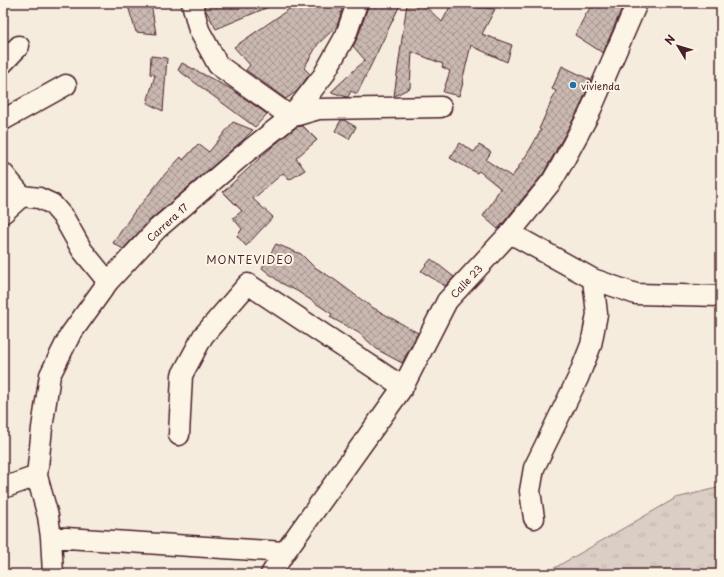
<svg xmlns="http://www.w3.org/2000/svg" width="724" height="577" font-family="'Playpen Sans',sans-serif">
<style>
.grass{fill:url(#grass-tufts);stroke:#927678}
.building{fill:url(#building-cross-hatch);stroke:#4a1f2b}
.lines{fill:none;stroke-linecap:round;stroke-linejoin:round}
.street-casing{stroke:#4a1f2b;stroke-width:23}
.street{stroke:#fcf5e5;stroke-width:20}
.poi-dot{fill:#1f6fb2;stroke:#fcf5e5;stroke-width:1.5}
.labels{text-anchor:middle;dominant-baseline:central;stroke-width:4;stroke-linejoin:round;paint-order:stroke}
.poi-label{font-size:10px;fill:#4a1f2b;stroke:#fcf5e5;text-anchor:start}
.street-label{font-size:10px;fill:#4a1f2b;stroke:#fcf5e5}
.neighbourhood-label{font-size:11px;letter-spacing:1px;fill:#4a1f2b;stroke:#fcf5e5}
</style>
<defs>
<pattern id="grass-tufts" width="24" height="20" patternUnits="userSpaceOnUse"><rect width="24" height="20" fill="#dbcec4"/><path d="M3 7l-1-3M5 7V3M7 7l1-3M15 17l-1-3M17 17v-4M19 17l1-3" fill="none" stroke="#bdb0a9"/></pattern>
<pattern id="building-cross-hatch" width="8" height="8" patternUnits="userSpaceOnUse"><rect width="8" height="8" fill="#cab9b1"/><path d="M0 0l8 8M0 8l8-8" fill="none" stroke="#a69690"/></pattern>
</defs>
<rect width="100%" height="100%" fill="#f5ecde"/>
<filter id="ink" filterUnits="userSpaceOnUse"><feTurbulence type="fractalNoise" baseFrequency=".025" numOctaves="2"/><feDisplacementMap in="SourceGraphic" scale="8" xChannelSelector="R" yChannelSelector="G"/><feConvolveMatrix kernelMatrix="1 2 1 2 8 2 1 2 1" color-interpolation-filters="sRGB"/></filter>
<g filter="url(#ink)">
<path class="grass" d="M721 487V574H544L676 498Z"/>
<path class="building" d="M127 3H151L156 34 136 32Z
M204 3H278L216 29 205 9Z
M298 3H341L342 11 337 26 318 44 304 68 310 74 297 91 286 99 246 70 250 65 234 47Z
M368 3H401L357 94 351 91 348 97H347L331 92 365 60 353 46 357 39 368 7Z
M407 3H422L442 22 452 3H474L475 7 495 9 482 34 512 45 507 62 476 48 471 45 462 82 463 83 459 96 443 92 450 71 442 67 443 64 412 52 410 88 394 96Z
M594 3H624L603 53 575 35 586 14Z
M151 56 167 58 163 111 147 103 155 75 150 74Z
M182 63 231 89 267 114 255 127 178 70Z
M562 66 591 80 579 109 543 174 498 229 483 216 493 201 500 188 479 171 477 173 450 158 460 143 474 152 479 145 491 152 486 160 512 177 529 151 541 130 539 129 556 91 552 89Z
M341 120H344L356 127 349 139 335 131Z
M233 122 253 130 242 141 150 220 123 249 113 243 134 212 143 202 165 174 181 157 183 160 198 144 209 152Z
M303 126 317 140 296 158 305 170 289 180 283 173 253 199 273 217 246 246 237 236 242 229 233 218 242 211 223 192 273 146 296 127Z
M276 244 301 254 313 266 335 280 370 306 418 333 402 363 378 350 359 333 330 317 332 314 297 291 281 283 262 268Z
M431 259 454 277 445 286 421 271Z"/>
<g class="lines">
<g class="street-casing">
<path id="street" d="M192 3 199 30 218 65 291 117 319 109 441 107
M3 63 19 46
M3 120 66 85
M3 173 22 196 39 198 52 204 64 218 82 250 108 282
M3 213 22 196
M510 233 593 279 636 294 721 296
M179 435 182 375 203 336 248 284 403 387
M3 488 37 476
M534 518 530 491 534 468 578 378 591 345 597 314 593 279
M51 537 285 552
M53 574 51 537 48 516 37 476 42 428 50 375 70 335 108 282 157 229 243 155 291 117 323 76 346 35 357 3
M271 574 285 552 403 387 447 301 510 233 552 181 562 164 589 114 637 3"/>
</g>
<use href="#street" class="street"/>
</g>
</g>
<circle class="poi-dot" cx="573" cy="85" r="4"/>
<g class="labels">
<g class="poi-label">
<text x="581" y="85">vivienda</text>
</g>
<g class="street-label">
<text transform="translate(167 222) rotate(-42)">Carrera 17</text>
<text transform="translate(466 281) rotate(-47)">Calle 23</text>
</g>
<g class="neighbourhood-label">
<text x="250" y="259">MONTEVIDEO</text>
</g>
</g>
<rect width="724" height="577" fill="none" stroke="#fcf5e5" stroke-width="16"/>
<rect x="8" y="8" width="708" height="561" fill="none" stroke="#4a1f2b" stroke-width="1.5" filter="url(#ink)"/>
<g transform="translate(678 46) rotate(308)" stroke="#fcf5e5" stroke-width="3" paint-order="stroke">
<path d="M0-3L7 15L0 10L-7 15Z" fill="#4a1f2b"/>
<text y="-6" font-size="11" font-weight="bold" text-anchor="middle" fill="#4a1f2b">N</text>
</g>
</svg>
